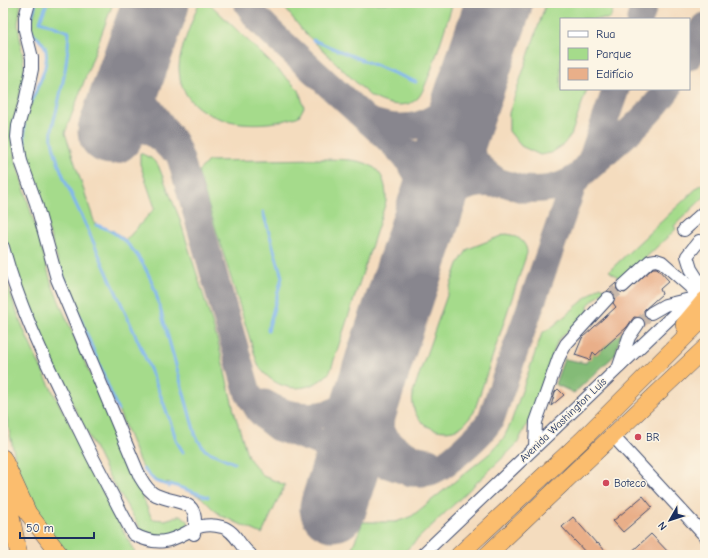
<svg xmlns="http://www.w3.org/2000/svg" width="708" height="558" font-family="'Comic Neue',sans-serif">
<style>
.green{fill:#a5db8b;stroke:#608574}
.forest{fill:#84bb77;stroke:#50756a}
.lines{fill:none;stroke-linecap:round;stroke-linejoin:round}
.stream{stroke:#81b6ef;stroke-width:3}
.taxiway{stroke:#88868e;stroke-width:27}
.runway{stroke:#88868e;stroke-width:67}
.building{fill:#e9af89}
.minor-tunnel{stroke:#c9b9ab;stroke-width:12;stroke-dasharray:12 6;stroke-linecap:butt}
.minor-casing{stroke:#3c496c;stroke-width:14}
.highway-casing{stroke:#3c496c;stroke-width:18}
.minor{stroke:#fff;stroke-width:12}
.highway{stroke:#fbbd6e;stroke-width:17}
.poi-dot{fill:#d1495b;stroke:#fcf5e5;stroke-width:1.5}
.labels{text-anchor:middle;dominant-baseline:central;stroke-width:3;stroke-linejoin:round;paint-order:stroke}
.street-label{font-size:11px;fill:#1b2f5e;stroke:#fcf5e5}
.poi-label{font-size:11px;fill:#1b2f5e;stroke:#fcf5e5;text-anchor:start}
</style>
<rect width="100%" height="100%" fill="#fcf5e5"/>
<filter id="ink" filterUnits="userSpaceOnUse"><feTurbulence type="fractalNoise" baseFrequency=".025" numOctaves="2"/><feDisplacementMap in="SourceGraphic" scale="8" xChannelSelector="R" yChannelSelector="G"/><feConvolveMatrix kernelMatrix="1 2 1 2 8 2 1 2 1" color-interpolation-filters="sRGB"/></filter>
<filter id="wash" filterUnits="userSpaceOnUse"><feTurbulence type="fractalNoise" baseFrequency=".012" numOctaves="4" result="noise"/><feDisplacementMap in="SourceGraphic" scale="16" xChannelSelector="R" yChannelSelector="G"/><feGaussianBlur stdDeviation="0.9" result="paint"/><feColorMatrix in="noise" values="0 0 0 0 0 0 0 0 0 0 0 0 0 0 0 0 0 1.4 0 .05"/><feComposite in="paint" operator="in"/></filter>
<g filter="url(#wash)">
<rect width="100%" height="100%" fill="#f4dcbe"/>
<path class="green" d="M3 3H21L18 24 25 72 14 119 12 136 16 160 52 285 152 519 165 520 181 515 189 522 184 532 175 540 145 536 107 473 42 342 12 263 3 230Z
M37 3H113L65 133 95 224 112 230 126 240 155 208 140 164V153L151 158 158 165 179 217 218 342 234 411 248 457 263 476 285 485 262 534 222 516 213 509 201 497 167 482 166 484C153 480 147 475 140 463L61 271 29 168C26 153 23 137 25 122 29 100 53 70 45 47 43 39 34 36 31 28Z
M199 3H209L299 90 304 107 299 116C258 132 179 126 179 67 179 51 193 19 199 3Z
M281 3H453C447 20 428 88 418 98 405 111 382 103 369 95L303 31Z
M546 3H615L610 19H561V89H587L571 135 562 146 551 153 540 155 521 146 509 131V113Z
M321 159C354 160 388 156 386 202L330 372C308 396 275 392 258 365L198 172 208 161Z
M705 183V196L674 226 676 229 622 280 609 271 698 187Z
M506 234C517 235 527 242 527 253L474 412C470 417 467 422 462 426 444 438 415 427 413 404 412 400 413 396 413 392L458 264 468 249Z
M3 267C19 333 54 393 85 453L86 469 95 477 136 555H69L56 543 34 511 22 485 17 467 3 402Z
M600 286 606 289 588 305V313L558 340 529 420 517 444 401 555H349L363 522H396L412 516 490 453 503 439 510 425 542 333 552 327Z"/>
<path class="forest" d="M622 331 615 355 574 393 555 384 564 359 586 363 593 352 596 355Z"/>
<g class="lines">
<path class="stream" d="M47 3 40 21 69 32C68 57 64 80 58 104 56 116 50 127 52 140 58 171 75 201 88 230 119 301 154 369 177 442L183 452
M30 22 36 3
M313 40 416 82
M31 102C37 87 51 64 45 47 42 40 34 36 31 30
M24 125 25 149
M263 212 282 277 268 330
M96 225C126 233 145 262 155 290L196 437 205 450 234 463
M60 269 118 410
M143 469 155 481 167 485
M169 487 170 484 208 497"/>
<path class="taxiway" d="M247 3 257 18 274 35 367 120
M640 19 645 3
M139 54 137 77 142 98 174 142 181 160 248 393 259 411 269 421 278 428 411 473C417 473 423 474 430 472 446 467 482 434 491 419L570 194 573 185 591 160 616 89
M689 57 705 26
M466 103C463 137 464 159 496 180
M115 118C135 125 154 130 169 147
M400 150 522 189C536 190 551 190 564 184 580 178 593 164 605 153 628 133 651 113 668 89
M425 223C443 199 463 180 494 184
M420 238C435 177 408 157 367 120 414 138 438 120 471 88
M371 386C372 396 372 407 375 417 381 441 404 459 429 461
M265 403C293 421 334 421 359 395 367 386 372 374 378 363"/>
<path class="runway" d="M111 131 156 3
M333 508 378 363 499 3"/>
</g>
<g id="blocks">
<path class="building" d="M653 268H657L669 281 660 289 662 294 644 310V316L650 320 645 325 642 318 634 317 627 327 596 355 593 352 590 360 575 355 582 338 616 307 613 303 615 295 613 292 607 291 616 283 617 291 625 293Z
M558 389 564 395 551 406 555 392Z
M643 496 652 507 623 532 613 521Z
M573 517 597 544 598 543 609 555H588L562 527Z
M651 534 671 555H628Z"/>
</g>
</g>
<g filter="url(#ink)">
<use href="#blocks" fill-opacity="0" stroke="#3c496c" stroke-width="1"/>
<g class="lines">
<path class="minor-tunnel" d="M608 298 623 286
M638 324 651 313"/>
<g class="minor-casing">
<path id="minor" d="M29 3 25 17V30L32 58V69L25 102 18 126 17 137 21 161 36 203 57 279 140 477C144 484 149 492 156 495 182 506 200 497 194 534
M684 230 705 211
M699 241 687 256 691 269 703 288
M3 247C17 300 40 350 64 399 86 445 109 490 133 534 178 558 186 516 222 527 235 530 240 547 250 554
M623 286 650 261 656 260 662 262 697 293
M651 313 665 305 690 299
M619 366 629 337 638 324
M613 436 705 536
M535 446 536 422 559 357 566 344 608 298
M422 555 705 285"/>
</g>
<g class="highway-casing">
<path id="highway" d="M684 325 705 300
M3 458 28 513 60 555
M3 478 19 555
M459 555 582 440 705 317
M487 555 705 348"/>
</g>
<use href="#minor" class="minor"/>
<use href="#highway" class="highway"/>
</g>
</g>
<g class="poi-dot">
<circle cx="638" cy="437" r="4"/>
<circle cx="606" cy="483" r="4"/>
</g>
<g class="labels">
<g class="street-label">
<text transform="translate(563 420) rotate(-44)">Avenida Washington Luís</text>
</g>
<g class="poi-label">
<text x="646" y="437">BR</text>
<text x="614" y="483">Boteco</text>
</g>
</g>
<rect width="708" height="558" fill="none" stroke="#fcf5e5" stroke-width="16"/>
<rect x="560" y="18" width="130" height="72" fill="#fcf5e5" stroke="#a2a6af"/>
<rect x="568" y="31" width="20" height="6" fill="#ffffff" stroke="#a2a6af"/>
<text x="596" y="38" font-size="12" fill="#1b2f5e">Rua</text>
<rect x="568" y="48" width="20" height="12" fill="#a5db8b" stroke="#a2a6af"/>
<text x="596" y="58" font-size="12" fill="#1b2f5e">Parque</text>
<rect x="568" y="68" width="20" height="12" fill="#e9af89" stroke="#a2a6af"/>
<text x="596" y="78" font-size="12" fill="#1b2f5e">Edifício</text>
<g transform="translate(670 520) rotate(231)" stroke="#fcf5e5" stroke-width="3" paint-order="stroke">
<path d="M0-3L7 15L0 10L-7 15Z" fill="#1b2f5e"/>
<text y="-6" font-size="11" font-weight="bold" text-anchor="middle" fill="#1b2f5e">N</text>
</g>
<path d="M20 532v6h74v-6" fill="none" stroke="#1b2f5e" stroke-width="2"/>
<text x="26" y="532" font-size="12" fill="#1b2f5e" stroke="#fcf5e5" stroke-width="3" paint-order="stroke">50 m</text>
</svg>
